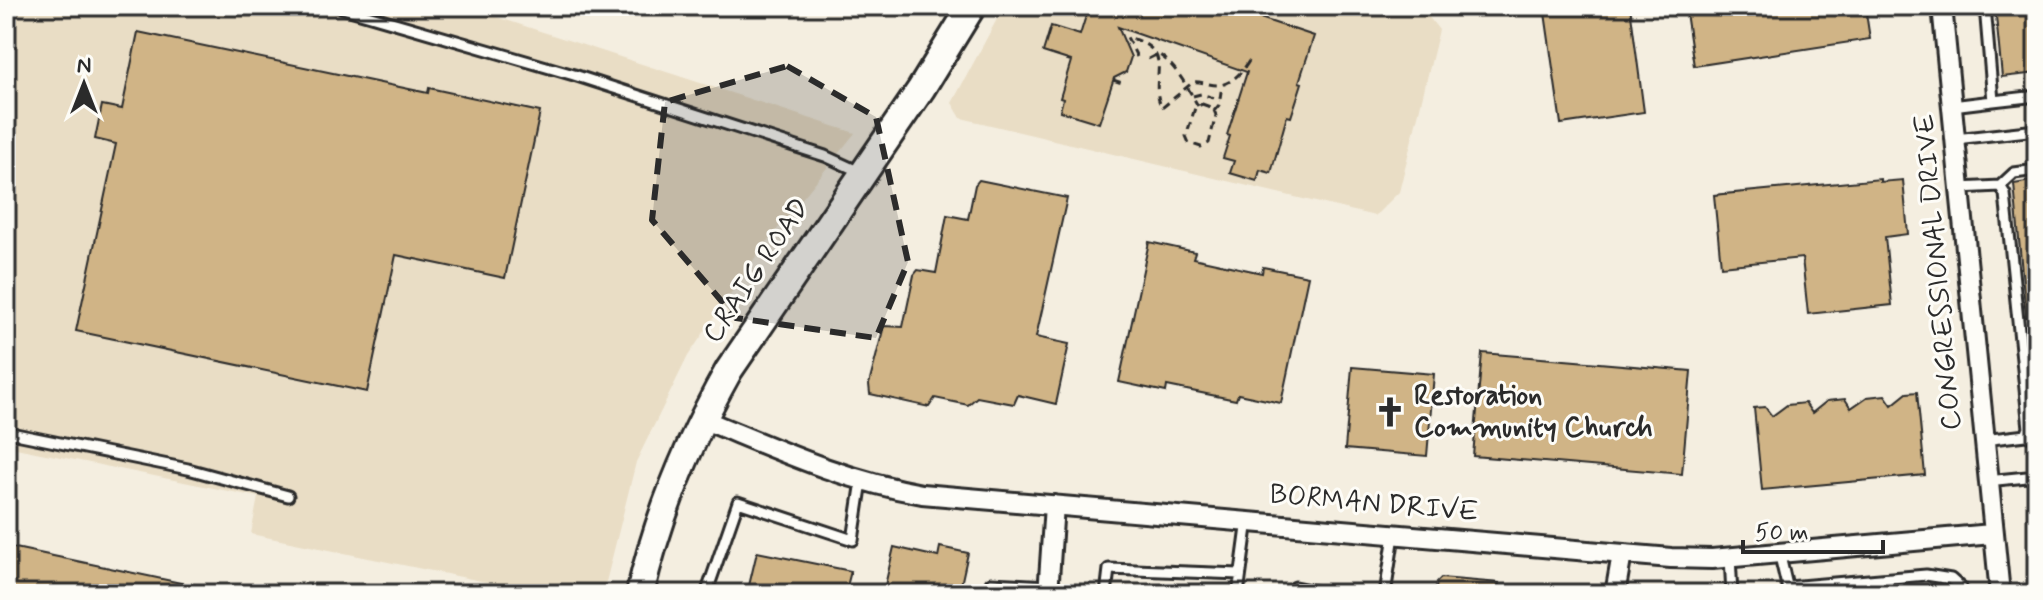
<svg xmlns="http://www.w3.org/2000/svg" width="2043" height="600" font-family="Mynerve,sans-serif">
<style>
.built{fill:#e9ddc5}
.building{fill:#d0b486;stroke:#2b2b2b;stroke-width:2}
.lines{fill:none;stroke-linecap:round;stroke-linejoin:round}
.service-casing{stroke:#2b2b2b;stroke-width:15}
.minor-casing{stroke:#2b2b2b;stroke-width:24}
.secondary-casing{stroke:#2b2b2b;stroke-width:32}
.path{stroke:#2b2b2b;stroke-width:3;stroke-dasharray:8 6;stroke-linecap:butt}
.service{stroke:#fdfcf7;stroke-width:9}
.minor{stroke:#fdfcf7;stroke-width:18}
.secondary{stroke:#fdfcf7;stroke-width:26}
.marked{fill:#2b2b2b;fill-opacity:0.2;stroke:#2b2b2b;stroke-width:6;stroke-dasharray:16 10;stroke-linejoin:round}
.labels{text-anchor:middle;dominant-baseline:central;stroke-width:6;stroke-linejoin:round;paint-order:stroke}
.street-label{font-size:28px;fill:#2b2b2b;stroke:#fdfcf7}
.poi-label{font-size:28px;font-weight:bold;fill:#2b2b2b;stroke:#fdfcf7;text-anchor:start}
</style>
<rect width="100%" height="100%" fill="#f4eee0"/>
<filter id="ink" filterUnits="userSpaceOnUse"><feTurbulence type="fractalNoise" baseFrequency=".0125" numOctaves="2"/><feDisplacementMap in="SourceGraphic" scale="16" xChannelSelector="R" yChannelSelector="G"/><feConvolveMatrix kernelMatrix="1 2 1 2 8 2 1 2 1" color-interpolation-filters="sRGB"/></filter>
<g filter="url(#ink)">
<path class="built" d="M6 6H463L855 133 759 252 688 356 636 462 603 594H545L251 534 258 497 6 446Z
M1004 6H1420L1439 30 1399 192 1375 216 961 118 952 103Z"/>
<path class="building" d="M1089 6H1224L1314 36 1299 82 1302 83 1291 117 1287 116 1271 173 1260 170 1257 181 1230 173 1234 161 1223 158 1230 136 1227 135 1247 72 1118 27 1131 57 1126 72 1114 78 1099 123 1060 111 1063 99 1060 98 1071 61 1043 52 1051 26 1080 35Z
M1544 6H1630L1644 112 1561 124Z
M1685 6H1865L1870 39 1694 66Z
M1995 6H2037V73L2002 77Z
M138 32 428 93 429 88 540 112 505 278 396 255 367 392 76 331 116 144 95 139 102 105 122 109Z
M1880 179V182L1903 180 1908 234 1885 237 1892 305 1808 314 1802 258 1721 266 1714 195Z
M979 180 1067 198 1036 337 1069 344 1056 404 1018 395 1014 404 977 397 968 405 935 398 929 407 870 394 869 384 884 326 903 327 914 275 918 270 936 273 947 215 968 219 975 185Z
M2037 180V317H2026L2014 184Z
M1149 242 1195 252 1193 258 1262 273 1263 267 1308 276 1281 403 1238 394 1236 400 1167 386 1166 392 1119 382Z
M1482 353 1691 371 1682 474 1473 456Z
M1352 367 1434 374 1427 456 1345 449Z
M1917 392 1925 475 1762 490 1754 408 1765 407 1772 416 1787 405 1805 403 1812 413 1827 401 1845 399 1851 408 1867 397 1885 395 1892 405 1907 393Z
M6 546 200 587 199 594H6Z
M894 547 938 557 940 547 968 553 959 594H883Z
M757 552 851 571 845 594H747Z
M1441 578 1499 583 1498 594H1435L1437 582Z"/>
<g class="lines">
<g class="service-casing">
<path id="service" d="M336 6 574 75 825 156 860 172
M1993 101 2037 96
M1952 106 1993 101 1985 6
M1955 139 2037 130
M2000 186 2005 194 2029 428 2026 435
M2000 186 2014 173 2037 170
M1960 188 2000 186
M6 432 188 469 288 496
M1983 440 2026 435 2037 440
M1987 481 2027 477 2037 482
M1779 552 1789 594
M1730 557 1732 594
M1788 587 1926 575 1951 579 1961 588 1962 594
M706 594 738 502 853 540 862 481
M990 594 991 583 1049 586
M1106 594 1109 569 1240 574
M1238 594 1248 520
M1294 594 1295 587 1330 594
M1385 594 1394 535"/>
</g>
<g class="minor-casing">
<path id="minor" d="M1942 6 2000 594
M702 419C776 449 842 480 922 494L1671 558 1712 559 1992 534
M1048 594 1054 505
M1615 594 1622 554"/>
</g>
<g class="secondary-casing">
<path id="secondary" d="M640 594C658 515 689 441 729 370L921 89 972 6"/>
</g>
<path class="path" d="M1137 57 1127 37C1180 52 1146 77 1162 108L1193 82C1203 81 1211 86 1220 85 1232 84 1245 69 1250 59
M1148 59 1158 54C1175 64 1188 88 1198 106
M1113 80 1122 83
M1193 96 1201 94 1220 100
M1202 104 1213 108 1216 115 1209 143 1201 147 1189 143 1186 136 1195 108Z
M1214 111 1219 105 1222 85"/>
<use href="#service" class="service"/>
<use href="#minor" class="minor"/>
<use href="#secondary" class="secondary"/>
</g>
</g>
<path class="marked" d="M787 66 876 117 908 262 876 338 736 318 652 220 665 102Z"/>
<defs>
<g id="church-bare" transform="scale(2.4)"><path d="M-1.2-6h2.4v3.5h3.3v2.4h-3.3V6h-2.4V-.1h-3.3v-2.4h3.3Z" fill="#2b2b2b" stroke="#fdfcf7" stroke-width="2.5" paint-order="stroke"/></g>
</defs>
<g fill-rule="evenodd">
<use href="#church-bare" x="1390" y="412"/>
</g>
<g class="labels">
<g class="street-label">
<text transform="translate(757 271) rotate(-56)">CRAIG ROAD</text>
<text transform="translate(1939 272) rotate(-95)">CONGRESSIONAL DRIVE</text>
<text transform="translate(1374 504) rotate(5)">BORMAN DRIVE</text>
</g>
<g class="poi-label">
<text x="1414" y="396">Restoration<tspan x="1414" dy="32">Community Church</tspan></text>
</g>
</g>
<rect width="2043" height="600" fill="none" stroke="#fdfcf7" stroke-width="32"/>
<rect x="16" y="16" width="2011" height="568" fill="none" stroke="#2b2b2b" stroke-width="3" filter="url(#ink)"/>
<g transform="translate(84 84)" stroke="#fdfcf7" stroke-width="6" paint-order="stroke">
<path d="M0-6L14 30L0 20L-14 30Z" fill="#2b2b2b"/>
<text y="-12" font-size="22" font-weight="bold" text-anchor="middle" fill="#2b2b2b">N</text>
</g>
<path d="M1743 540v12h140v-12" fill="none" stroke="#2b2b2b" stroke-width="4"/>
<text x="1755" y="540" font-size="24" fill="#2b2b2b" stroke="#fdfcf7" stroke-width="6" paint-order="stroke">50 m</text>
</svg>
